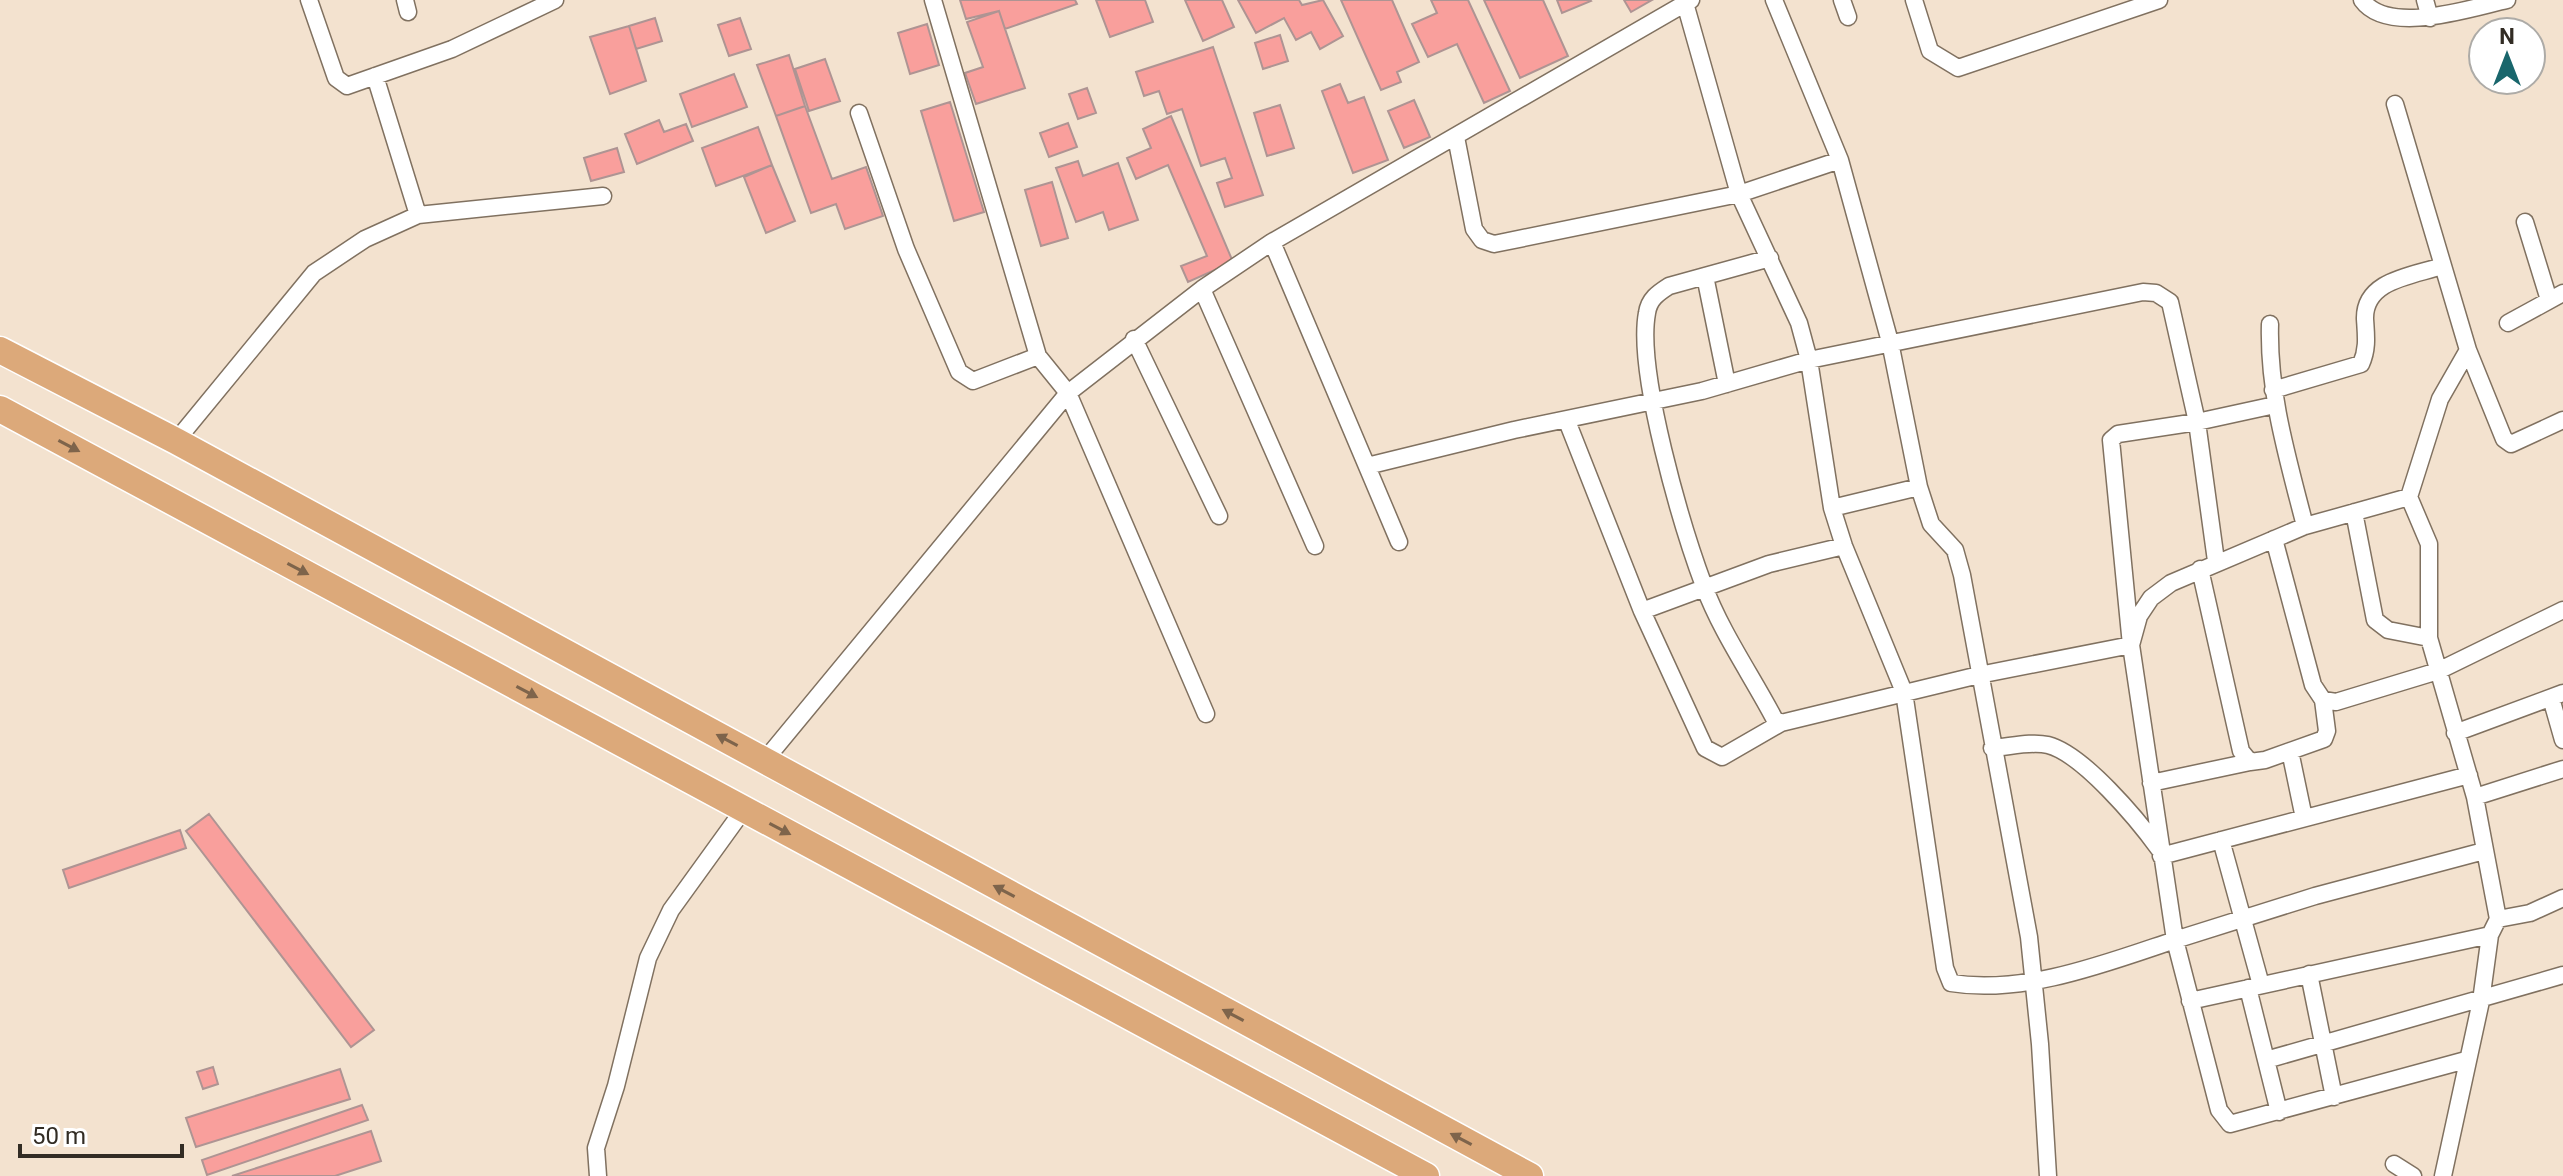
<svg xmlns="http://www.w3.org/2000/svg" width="2563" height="1176" font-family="Roboto,sans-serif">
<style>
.building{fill:#f99f9c;stroke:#ae9493;stroke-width:2}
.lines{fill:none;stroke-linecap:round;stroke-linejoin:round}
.street-casing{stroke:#807160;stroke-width:19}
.primary-casing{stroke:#fff;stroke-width:29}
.street{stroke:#fff;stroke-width:16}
.primary{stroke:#dca97a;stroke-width:26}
.oneway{fill:#7e644b}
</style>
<rect width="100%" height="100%" fill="#f3e2cf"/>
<path class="building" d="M960 0H1075L1077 4 1005 29 999 11 966 19Z
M1096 0H1145L1153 22 1110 37Z
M1185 0H1222L1234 27 1203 41Z
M1238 0H1299L1302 5 1323 0 1343 36 1320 49 1311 32 1296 40 1284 18 1256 33Z
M1341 0H1392L1419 62 1397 72 1401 82 1381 90Z
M1431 0H1468L1510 91 1484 103 1457 44 1428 57 1412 24 1437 13Z
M1484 0H1543L1568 56 1520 78Z
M1557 0H1590L1591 1 1562 13Z
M1624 0H1652L1631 12Z
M999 11 1025 88 976 104 965 73 983 67 967 22Z
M655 18 662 41 636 49 629 26Z
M740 18 751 49 729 56 718 25Z
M927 24 939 65 910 74 898 33Z
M629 26 646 81 610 94 590 37Z
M1280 35 1288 61 1263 69 1255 43Z
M1213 47 1263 195 1225 207 1217 183 1232 178 1225 158 1201 166 1182 109 1167 114 1159 91 1144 96 1136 72Z
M789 55 805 106 776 116 757 65Z
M825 59 840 101 809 111 795 69Z
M734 74 747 107 692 127 680 94Z
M1340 84 1348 103 1364 97 1388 160 1353 173 1322 91Z
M1087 88 1096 113 1078 119 1069 94Z
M1414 100 1430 137 1404 148 1388 111Z
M950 102 984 212 954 221 921 111Z
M1280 105 1294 148 1267 156 1254 113Z
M805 106 832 179 866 167 883 216 845 229 836 204 811 213 776 116Z
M1171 116 1233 262 1188 282 1181 266 1207 256 1168 165 1136 179 1127 158 1151 148 1143 129Z
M659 120 664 132 686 124 693 141 637 164 625 134Z
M1068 123 1077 147 1049 157 1040 133Z
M758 127 772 165 716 186 702 148Z
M617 148 624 172 591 181 584 158Z
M1078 161 1083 176 1118 163 1138 220 1109 230 1103 212 1076 222 1056 168Z
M772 165 795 221 766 233 744 177Z
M1052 182 1068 238 1041 246 1025 190Z
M209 814 374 1030 351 1047 186 831Z
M180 830 186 848 69 888 63 870Z
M213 1067 218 1084 203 1089 197 1072Z
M340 1069 350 1099 196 1147 186 1118Z
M362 1105 368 1120 207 1175 202 1160Z
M371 1131 381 1161 335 1176H232Z"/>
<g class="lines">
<g class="street-casing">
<path id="street" d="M309 0 336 78 347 86 452 49 555 0
M405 0 408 12
M933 0 1038 356 1068 393 1206 714
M1774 0 1840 160 1890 342 1919 487 1931 524 1955 550 1962 575 2029 937 2040 1044 2048 1176
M1842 0 1848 17
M1914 0 1930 51 1958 68 2159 0
M2362 0C2388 36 2471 8 2507 0
M2425 0 2430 18
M1685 3 1739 194 1799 323 1809 360 1832 508 1844 546 1904 692 1945 968 1951 983C2024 995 2106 963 2175 940L2131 645 2111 440 2118 434 2197 422 2275 405
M375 76 418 215
M2395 104 2468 350 2504 439 2511 444 2563 420
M859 113 906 249 959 372 973 381 1038 356
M1456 137 1474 229 1482 240 1494 244 1739 194 1840 160
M2525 222 2549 300
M1272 242 1399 542
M1770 258 1669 286C1658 293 1649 299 1647 313 1636 372 1682 527 1704 586 1721 632 1752 676 1775 720L1781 723 1979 675 2131 645 2139 616 2151 598 2171 583 2305 526 2409 497
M1705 276 1727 384
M1202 289 1315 546
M2508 323 2563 293
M2270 324C2268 394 2288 459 2305 526
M1134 339 1219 516
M2273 390 2361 364C2368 349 2366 335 2365 319 2364 280 2412 276 2442 266
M1567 421 1642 611 1705 748 1722 757 1781 723
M176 441 314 273 365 239 418 215 603 196
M1367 466 1514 430 1702 391 1809 360 2143 292 2156 293 2170 302 2197 422 2216 561
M1832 508 1919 487
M2354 512 2375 620 2388 630 2429 638
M2274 539 2313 685 2323 700 2336 702 2438 671 2563 610
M2200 569 2241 751 2250 762 2265 760 2324 739 2327 731 2323 700
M1642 611 1769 564 1844 546
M2551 698 2563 740
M2455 733 2563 693
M1992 748C2009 747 2031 741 2048 745 2083 754 2138 820 2159 849
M2290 751 2304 818
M765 760 1068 393 1202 289 1272 242 1691 0
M2151 783 2250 762
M2475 797 2563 769
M2221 840 2261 985
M2161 856 2469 775
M2498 919 2530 913 2563 898
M2309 974 2334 1097
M2248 988 2279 1112
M2190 1001 2490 935
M2266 1060 2563 975
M2466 1060 2230 1124 2219 1110 2175 940 2315 896 2484 851
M2394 1164 2413 1176
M598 1176 596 1148 616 1086 648 958 671 910 744 809
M2443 1176 2481 1001 2490 935 2498 919 2475 797 2429 638V544L2409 497 2440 399 2468 350"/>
</g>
<g class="primary-casing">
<path id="primary" d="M0 350 176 441 1530 1176
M0 409 1426 1176"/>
</g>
<use href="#street" class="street"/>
<use href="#primary" class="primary"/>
</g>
<defs><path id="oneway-solid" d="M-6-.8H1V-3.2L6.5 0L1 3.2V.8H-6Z" transform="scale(2)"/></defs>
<g class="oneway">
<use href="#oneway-solid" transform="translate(69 446) rotate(28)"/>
<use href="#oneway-solid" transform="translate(298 569) rotate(28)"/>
<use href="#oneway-solid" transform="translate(527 692) rotate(28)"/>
<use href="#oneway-solid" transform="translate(727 740) rotate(-152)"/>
<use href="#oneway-solid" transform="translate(780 829) rotate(28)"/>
<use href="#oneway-solid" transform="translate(1004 891) rotate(-152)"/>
<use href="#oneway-solid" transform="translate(1233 1015) rotate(-152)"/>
<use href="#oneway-solid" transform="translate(1461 1139) rotate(-152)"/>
</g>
<g transform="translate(2507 56)"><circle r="38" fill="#ffffff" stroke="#adaba7" stroke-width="2"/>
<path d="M0-6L14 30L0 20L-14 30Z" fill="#19666c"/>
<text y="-12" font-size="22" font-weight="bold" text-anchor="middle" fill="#322c24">N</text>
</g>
<path d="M20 1144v12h162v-12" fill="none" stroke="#322c24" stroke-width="4"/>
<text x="32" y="1144" font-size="24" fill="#322c24" stroke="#ffffff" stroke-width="6" paint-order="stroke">50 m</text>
</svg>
